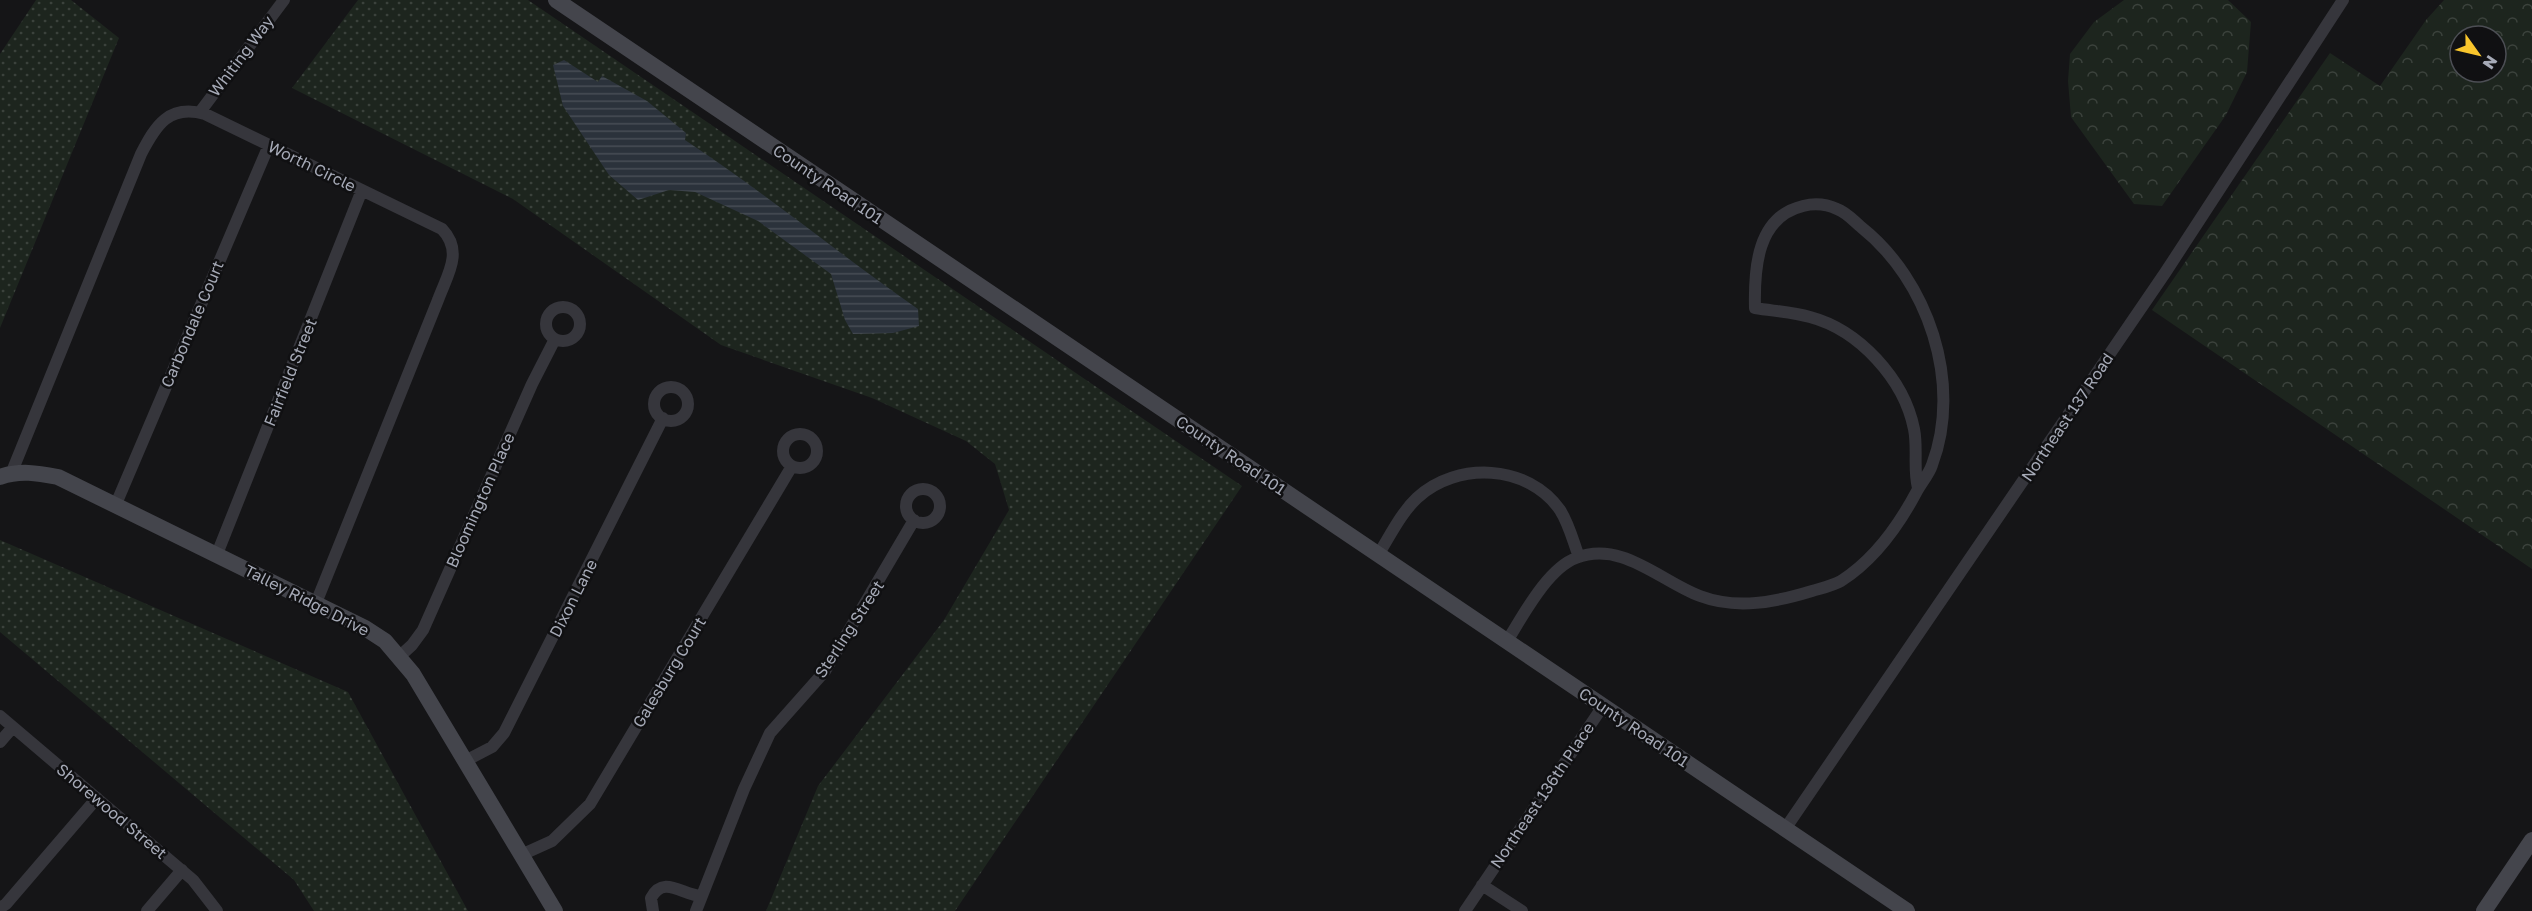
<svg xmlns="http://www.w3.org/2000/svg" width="2532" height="911" font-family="'Golos Text',sans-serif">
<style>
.grass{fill:url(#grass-dots)}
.forest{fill:url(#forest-crowns);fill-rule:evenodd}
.water{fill:url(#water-rules)}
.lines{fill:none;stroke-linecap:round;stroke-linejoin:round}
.street{stroke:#36363c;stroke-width:12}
.secondary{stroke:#44454c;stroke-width:16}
.labels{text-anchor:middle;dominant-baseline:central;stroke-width:5;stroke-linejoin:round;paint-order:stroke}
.street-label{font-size:16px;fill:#a6aab7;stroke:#101012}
</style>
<defs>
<pattern id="grass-dots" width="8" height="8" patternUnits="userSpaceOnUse" patternTransform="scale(1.5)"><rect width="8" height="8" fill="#1d251e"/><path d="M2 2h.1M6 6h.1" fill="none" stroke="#3b423c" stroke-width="1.8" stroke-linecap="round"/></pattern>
<pattern id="forest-crowns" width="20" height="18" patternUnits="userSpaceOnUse" patternTransform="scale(1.5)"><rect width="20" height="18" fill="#1d251e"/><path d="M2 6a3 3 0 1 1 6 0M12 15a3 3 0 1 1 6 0" fill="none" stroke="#3b423c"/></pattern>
<pattern id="water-rules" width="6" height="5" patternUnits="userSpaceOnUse" patternTransform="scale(1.5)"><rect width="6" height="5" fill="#2b323b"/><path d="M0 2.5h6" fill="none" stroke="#474d55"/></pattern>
</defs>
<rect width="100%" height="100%" fill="#151517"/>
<path class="grass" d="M36 0H71L119 38 0 328V54Z
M358 0H528L1242 486 955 911H766L818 786 944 620 1009 510 995 464 966 441 872 398 721 345 513 199 292 88Z
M0 540 348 692 468 911H314L294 880 0 632Z"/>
<path class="forest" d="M2124 0H2228L2251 22 2247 72 2226 115 2162 206 2134 204 2071 117 2068 81 2070 54 2094 22Z
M2444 0H2532V569L2152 310 2330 53 2380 86 2426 20ZM2460 36H2496V72H2460Z"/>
<path class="water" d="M564 60 598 82 602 76 647 101 686 133 685 140C765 193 839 254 918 309L919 326 893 333 853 334 845 320 831 274 758 221 695 192 669 190 638 200 609 175 563 106 553 65Z"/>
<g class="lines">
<path class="street" d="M200 112 284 0
M546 324a17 17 0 1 1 34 0a17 17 0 1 1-34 0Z
M654 404a17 17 0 1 1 34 0a17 17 0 1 1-34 0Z
M783 451a17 17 0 1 1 34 0a17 17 0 1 1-34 0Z
M11 474 141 154C156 125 169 104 205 114L442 229C464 252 447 275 438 300L316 603
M906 506a17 17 0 1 1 34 0a17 17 0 1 1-34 0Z
M116 504 269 145
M217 554 362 190
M1378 555C1390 536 1401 513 1417 498 1457 461 1528 464 1560 510 1569 524 1573 541 1579 557
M1507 641C1523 616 1547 569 1576 558 1622 540 1660 581 1700 596 1737 610 1776 602 1812 591 1822 588 1832 586 1841 581 1874 560 1899 525 1917 491 1922 482 1929 474 1932 465 1963 383 1928 280 1861 227 1854 221 1846 212 1837 209 1826 204 1815 203 1803 206 1757 217 1754 268 1755 308 1773 311 1792 312 1810 317 1859 330 1904 379 1914 429 1918 449 1913 469 1918 488
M400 656 412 645 423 630 532 384 555 339
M0 716 193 880 217 911
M0 742 13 727
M465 761 492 747 504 733 663 418
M1785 829 2165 273 2343 0
M521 855 552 841 590 804 792 466
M1482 885 1522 911
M0 908 6 904 97 798
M147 911 182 870
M653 911 651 898C664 874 683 896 702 896
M696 911 744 789 770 733 825 671 914 520
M1465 911 1603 706"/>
<path class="secondary" d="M556 0 1907 911
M0 477C20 470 37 473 58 477L365 628 385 641 413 674 555 911
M2484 911 2532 840"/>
</g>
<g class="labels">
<g class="street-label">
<text transform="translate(241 56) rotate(-53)">Whiting Way</text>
<text transform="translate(312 166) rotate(26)">Worth Circle</text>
<text transform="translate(828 184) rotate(34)">County Road 101</text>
<text transform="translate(192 324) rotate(-67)">Carbondale Court</text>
<text transform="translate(290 372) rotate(-68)">Fairfield Street</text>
<text transform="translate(2067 417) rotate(-56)">Northeast 137 Road</text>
<text transform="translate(1231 455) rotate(34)">County Road 101</text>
<text transform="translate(480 500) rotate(-66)">Bloomington Place</text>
<text transform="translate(573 598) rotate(-63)">Dixon Lane</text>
<text transform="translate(307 600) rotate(27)">Talley Ridge Drive</text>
<text transform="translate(849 629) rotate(-57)">Sterling Street</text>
<text transform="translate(669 672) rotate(-59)">Galesburg Court</text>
<text transform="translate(1634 727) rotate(34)">County Road 101</text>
<text transform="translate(1542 795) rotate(-56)">Northeast 136th Place</text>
<text transform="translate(112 811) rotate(40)">Shorewood Street</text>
</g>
</g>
<g transform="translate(2478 54) rotate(124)"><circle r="28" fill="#101012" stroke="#4c4e54" stroke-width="1.5"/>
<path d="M0-4.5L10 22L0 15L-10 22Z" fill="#f8c52c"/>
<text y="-9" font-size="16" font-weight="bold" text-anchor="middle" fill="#a6aab7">N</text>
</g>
</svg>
